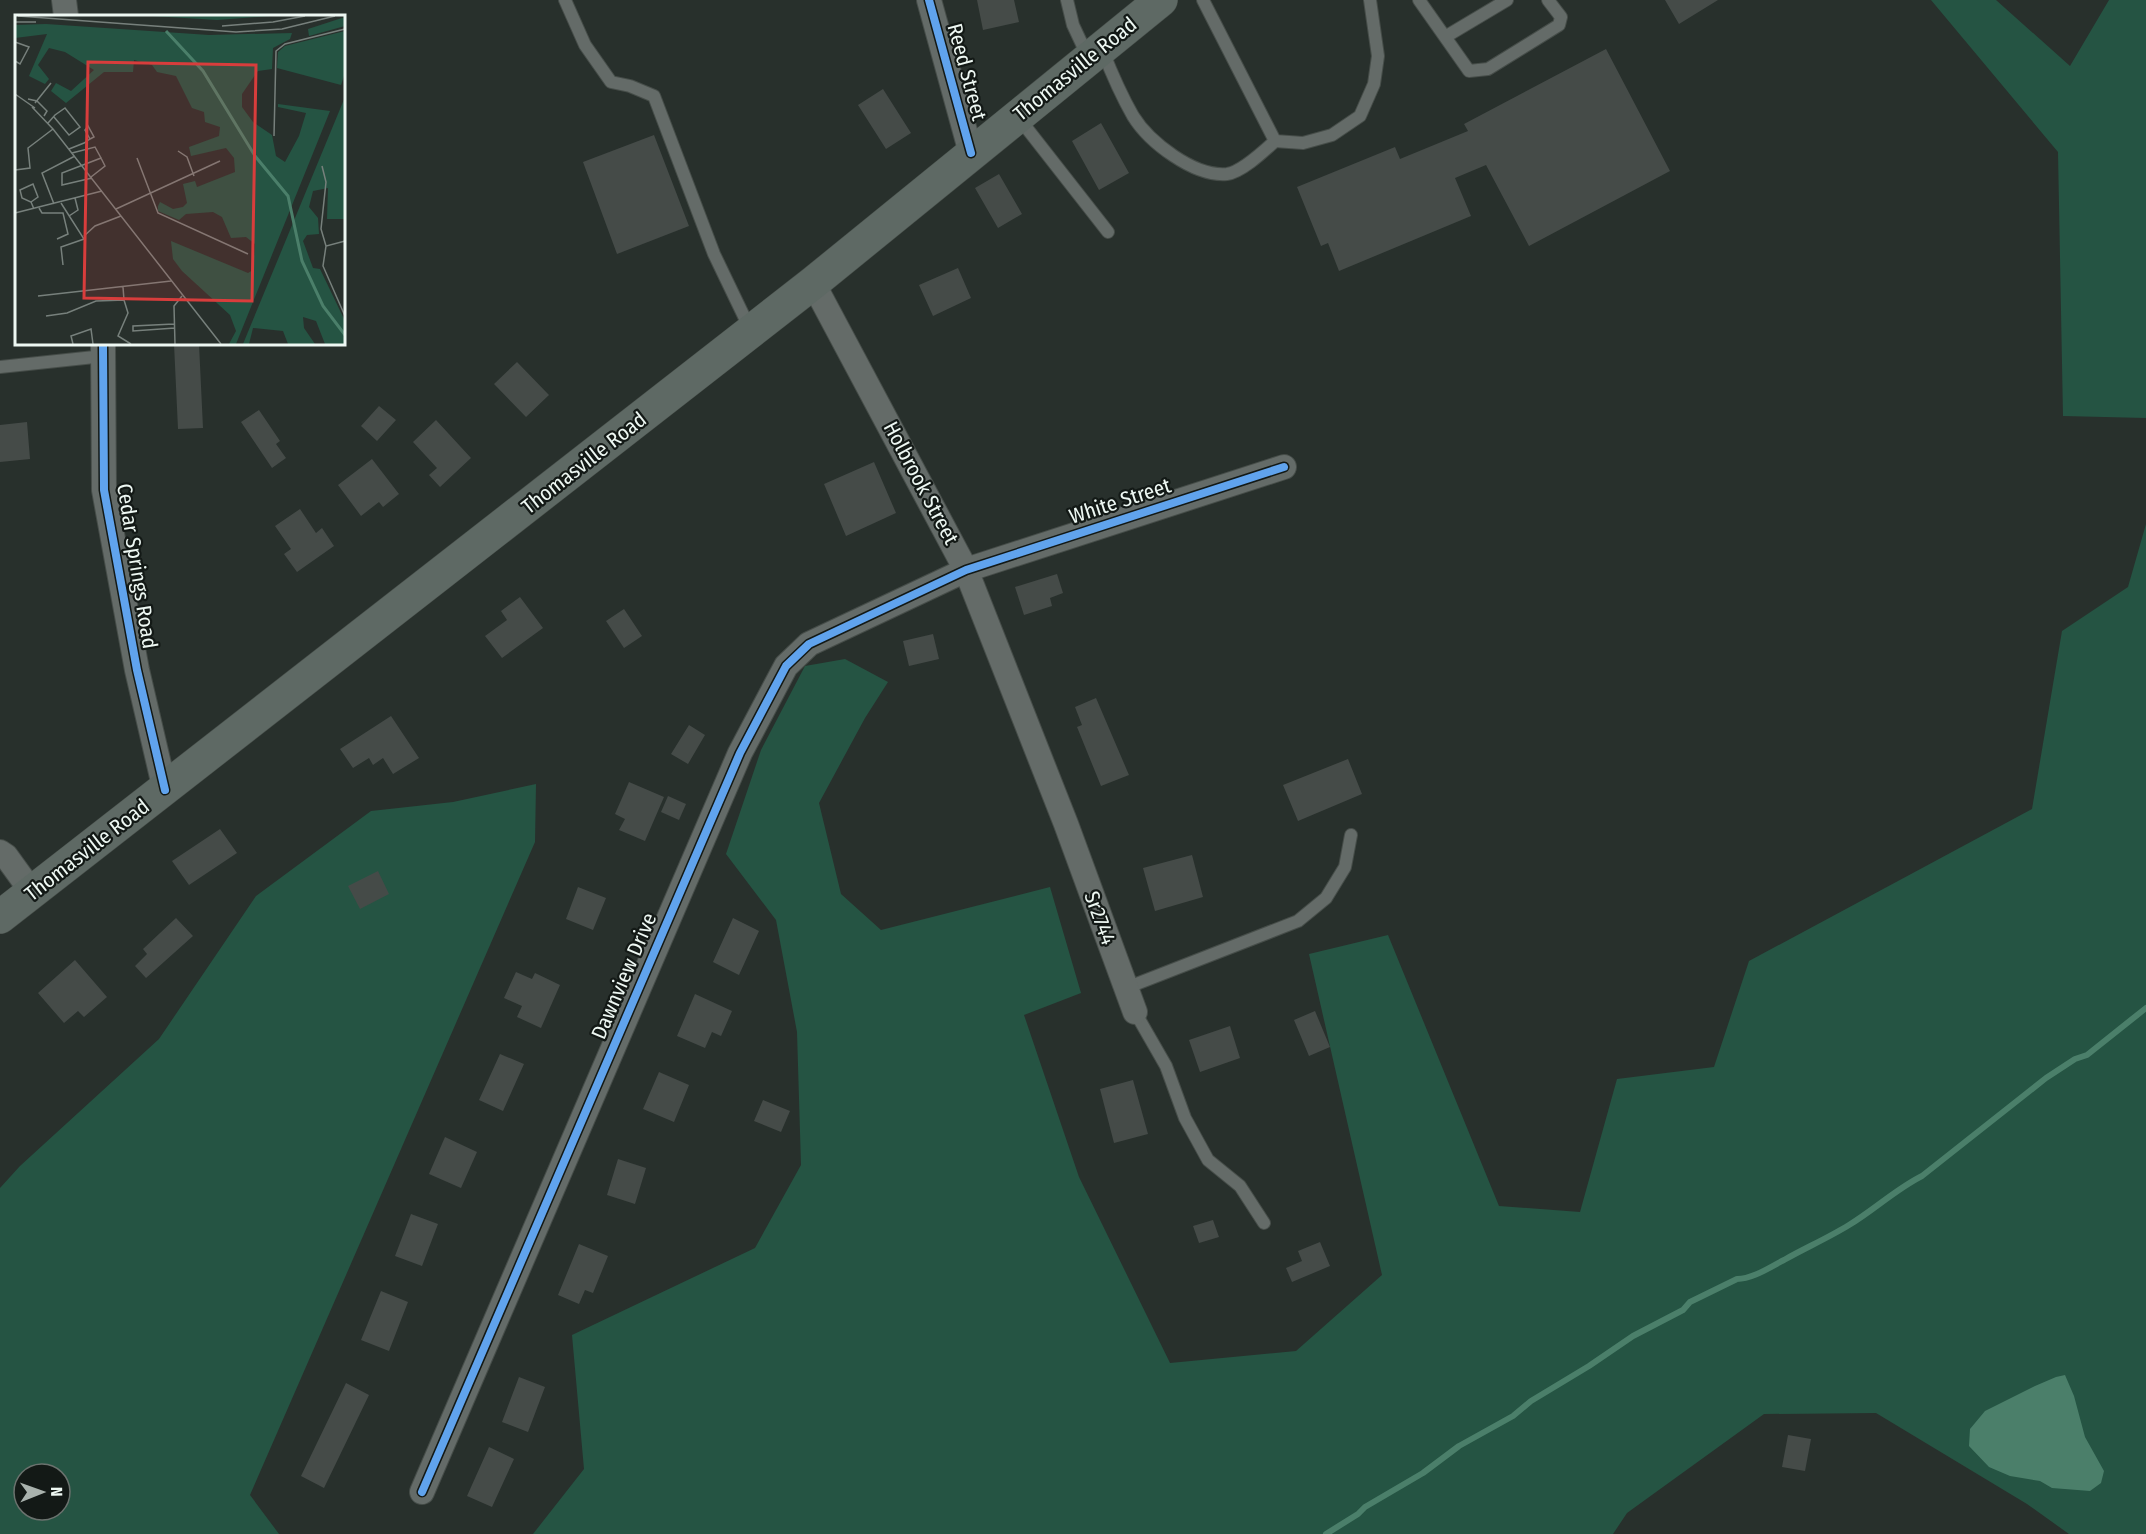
<svg xmlns="http://www.w3.org/2000/svg" width="2146" height="1534" font-family="'Fira Sans Condensed',sans-serif">
<style>
.green{fill:#255443;fill-rule:evenodd}
.water{fill:#4b7f6a}
.lines{fill:none;stroke-linecap:round;stroke-linejoin:round}
.stream{stroke:#4b7f6a;stroke-width:6}
.building{fill:#454b48}
.service-casing{stroke:#464d49;stroke-width:14}
.minor-casing{stroke:#464d49;stroke-width:26}
.primary-casing{stroke:#464d49;stroke-width:34}
.service{stroke:#646b68;stroke-width:12}
.minor{stroke:#646b68;stroke-width:24}
.primary{stroke:#5e6964;stroke-width:33}
.cycleway-casing{stroke:#131916;stroke-width:11}
.cycleway{stroke:#60a3ed;stroke-width:8}
.labels{text-anchor:middle;dominant-baseline:central;stroke-width:4.5;stroke-linejoin:round;paint-order:stroke}
.street-label{font-size:21px;fill:#eef8f3;stroke:#131916}
.inset-river{fill:none;stroke:#4b7f6a;stroke-width:3}
.inset-road{fill:none;stroke:#77807c;stroke-width:1.5}
.view{fill:#d83d3c;fill-opacity:0.15;stroke:#d83d3c;stroke-width:3}
.inset-edge{fill:none;stroke:#eef8f3;stroke-width:3}
</style>
<rect width="100%" height="100%" fill="#28302c"/>
<path class="green" d="M1931 0H1996L2070 66 2109 0H2146V418L2063 416 2058 152Z
M2146 524V1534H2069L2027 1504 1876 1413 1764 1414 1627 1513 1613 1534H533L584 1469 572 1335 755 1248 801 1165 797 1032 776 920 726 854 761 750 805 666 845 659 888 682 865 718 819 803 841 894 881 930 1050 887 1081 993 1024 1015 1079 1177 1170 1363 1296 1351 1382 1275 1309 954 1388 935 1499 1206 1580 1212 1617 1079 1714 1067 1749 961 2032 809 2062 631 2128 587Z
M536 784 535 842 250 1495 279 1534H0V1188L20 1166 159 1039 256 896 371 811 453 802ZM24 1474H60V1510H24Z"/>
<path class="water" d="M2065 1375 2074 1396 2085 1437 2104 1471 2101 1483 2090 1491 2052 1488 2040 1481 2010 1476 1989 1467 1969 1446 1970 1429 1985 1411 2035 1386 2056 1377Z"/>
<g class="lines">
<path class="stream" d="M1326 1534 1358 1514 1365 1507 1423 1473 1459 1446 1513 1416 1531 1401 1589 1366 1633 1336 1683 1310 1690 1302 1737 1279C1753 1279 1770 1267 1784 1260 1805 1248 1828 1238 1849 1225 1874 1210 1896 1189 1922 1176L2046 1078 2075 1059 2087 1055 2146 1008"/>
</g>
<path class="building" d="M977 0H1014L1019 22 983 30Z
M1665 0H1718L1679 24Z
M1606 49 1670 171 1529 246 1486 165 1455 178 1471 216 1339 271 1328 243 1321 246 1297 187 1395 147 1400 159 1468 131 1464 124Z
M883 89 911 133 886 149 858 105Z
M1101 123 1129 173 1099 190 1072 141Z
M654 135 689 226 617 254 583 162Z
M999 174 1022 214 998 228 975 188Z
M958 268 971 298 933 316 919 285Z
M174 344H199L203 428 178 429Z
M517 362 549 395 526 417 494 384Z
M379 406 396 420 377 441 361 426Z
M259 410 280 441 276 444 286 458 272 468 241 422Z
M436 420 471 458 440 487 429 475 437 468 413 442Z
M27 422 30 459 0 462V425Z
M372 459 399 494 383 507 379 502 361 516 338 485Z
M874 462 896 513 846 536 824 484Z
M300 509 316 533 322 528 334 546 297 572 284 554 291 549 275 526Z
M1057 574 1063 593 1050 598 1052 606 1024 615 1015 587Z
M520 597 543 628 502 658 485 636 507 620 501 611Z
M624 609 642 636 624 648 606 621Z
M933 634 939 659 909 666 903 641Z
M1096 698 1129 775 1101 786 1077 727 1082 725 1075 707Z
M391 716 419 758 393 774 383 758 373 765 369 758 353 768 340 749Z
M689 725 705 735 688 764 671 754Z
M1348 759 1362 794 1298 821 1283 785Z
M629 782 664 797 645 841 619 830 625 819 615 814Z
M668 796 686 804 679 820 661 812Z
M220 829 237 853 189 885 172 861Z
M1192 855 1203 897 1155 911 1143 868Z
M378 871 389 894 360 909 348 886Z
M578 887 606 898 593 930 566 919Z
M176 918 193 936 146 978 135 966 147 954 143 949Z
M733 918 759 931 739 975 713 962Z
M75 960 107 997 84 1017 78 1011 64 1023 38 993Z
M516 972 532 979 535 973 560 985 541 1028 517 1017 522 1006 504 998Z
M695 994 732 1011 721 1036 712 1032 705 1048 677 1036Z
M1315 1011 1330 1047 1309 1056 1294 1020Z
M1230 1026 1240 1058 1200 1072 1189 1040Z
M500 1054 524 1064 503 1111 479 1100Z
M659 1072 689 1085 674 1122 643 1109Z
M1133 1080 1148 1134 1114 1143 1100 1089Z
M763 1100 790 1111 781 1132 754 1121Z
M445 1137 477 1152 461 1188 429 1174Z
M618 1159 646 1168 635 1204 607 1195Z
M411 1214 438 1224 422 1266 395 1256Z
M1213 1220 1219 1237 1199 1243 1193 1226Z
M1320 1242 1330 1266 1292 1282 1286 1268 1302 1261 1298 1251Z
M579 1244 608 1256 593 1293 585 1290 579 1304 558 1295Z
M381 1291 408 1302 389 1351 361 1340Z
M519 1377 545 1387 528 1432 502 1422Z
M346 1383 369 1395 324 1488 301 1476Z
M1788 1435 1811 1439 1805 1471 1782 1467Z
M489 1447 514 1459 492 1507 467 1496Z"/>
<g class="lines">
<g class="service-casing">
<path id="service" d="M565 0 585 45 611 82 630 86 654 96 714 254 751 331
M1067 0 1073 25 1088 57
M1203 0 1275 141 1303 143 1332 135 1360 116 1374 84 1378 56 1370 0
M1419 0 1469 71 1488 69 1559 25 1561 17 1548 0
M1445 37 1507 0
M1102 49C1111 72 1121 95 1133 116 1149 142 1194 177 1227 174 1242 172 1264 151 1275 141
M1018 117 1108 232
M0 367 104 356
M1126 988 1298 921 1326 898 1345 867 1351 835
M1135 1012 1166 1066 1185 1118 1208 1160 1240 1186 1264 1223"/>
</g>
<g class="minor-casing">
<path id="minor" d="M64 0 66 16
M929 0 971 153
M813 283 966 570 1066 824 1135 1012
M103 344 104 490 137 670 165 790
M0 852 6 856 32 892
M422 1492 740 753 786 666 809 644 966 570 1284 467"/>
</g>
<g class="primary-casing">
<path id="primary" d="M0 917 813 283 1161 0"/>
</g>
<use href="#service" class="service"/>
<use href="#minor" class="minor"/>
<use href="#primary" class="primary"/>
<g class="cycleway-casing">
<path id="cycleway" d="M929 0 971 153
M103 344 104 490 137 670 165 790
M422 1492 740 753 786 666 809 644 966 570 1284 467"/>
</g>
<use href="#cycleway" class="cycleway"/>
</g>
<g class="labels">
<g class="street-label">
<text transform="translate(1075 69) rotate(-39)">Thomasville Road</text>
<text transform="translate(967 72) rotate(75)">Reed Street</text>
<text transform="translate(584 463) rotate(-38)">Thomasville Road</text>
<text transform="translate(921 483) rotate(62)">Holbrook Street</text>
<text transform="translate(1120 501) rotate(-18)">White Street</text>
<text transform="translate(137 566) rotate(81)">Cedar Springs Road</text>
<text transform="translate(87 850) rotate(-38)">Thomasville Road</text>
<text transform="translate(1100 918) rotate(70)">Sr2744</text>
<text transform="translate(624 976) rotate(-67)">Dawnview Drive</text>
</g>
</g>
<g transform="translate(15 15)">
<rect width="330" height="330" fill="#28302c"/>
<path d="M137 1H255L202 5ZM330 2V11L294 21 293 14ZM31 9 194 20 277 18 275 24 258 33 257 54 243 56 238 63 227 79V92L238 107 257 120 261 141 270 147 284 121 291 98 263 92V89L315 96 221 329H214L221 316 215 300 167 256 158 244 156 226 233 258 238 255 240 229 231 222 216 223 207 202 198 197 171 199 164 205 143 196V191L145 187 158 194 168 192 172 188 168 169 180 166 182 172 220 157 219 143 211 133 176 141 174 132 204 121 205 112 190 107 189 97 177 93 161 61 142 57 137 50 119 45 118 57H89L51 88 36 76 41 68 56 76 79 55 50 37 34 33 23 50 34 64 30 69 14 61 32 19 0 23V10ZM330 16V58L326 70 262 53 263 37 270 31ZM330 82V204H312L313 173 298 176 294 192 303 203 304 219 292 220 288 226 298 253 305 254 330 306V329H310L301 306 288 302 289 313 300 329H273L268 316 238 313 234 329H228Z" fill="#255443"/>
<path class="inset-river" d="M151 16 188 56 240 141 273 181 287 246 308 291 330 320"/>
<path class="inset-road" d="M3 1 221 17 267 14 320 1M0 7H21M207 11 258 7 290 1M0 27 14 32 5 49 0 46M0 79 20 93M13 84 22 86 32 96 29 101M20 88 36 68M17 92 38 114 206 329M33 108 40 100 50 93 65 112 54 120 39 102M259 121 261 36 270 29 330 14M54 134 69 128 75 124 79 122 73 111 70 115 75 124M163 136 172 142 179 161M57 138 80 132 86 143 47 158V170L77 163M122 143 143 198 233 239M307 151 311 167 306 214 311 231M0 155 15 153 13 133 38 114M76 162 90 151 86 143M16 187 23 182 18 169 5 175 7 183 16 187 19 194M46 188 69 224 46 232 48 250M39 189 27 158 60 141M24 193 27 198H48L53 219 42 224M101 194 205 146M0 198 87 176M54 201 63 195 60 183M69 221 80 211 106 201M330 226 311 231 308 251 330 301M23 281 156 266M109 285 113 298 103 321 116 329M31 301 52 298 81 286 109 285 108 272M159 309 118 311V316L160 313M58 329 56 321 76 314 78 329M160 329 159 291 167 281"/>
<path class="view" d="M73 47 241 50 237 286 69 283Z"/>
<rect width="330" height="330" class="inset-edge"/>
</g>
<g transform="translate(42 1492) rotate(89)"><circle r="28" fill="#131916" stroke="#6b726e" stroke-width="1.5"/>
<path d="M0-4.5L10 22L0 15L-10 22Z" fill="#a9b2ad"/>
<text y="-9" font-size="16" font-weight="bold" text-anchor="middle" fill="#eef8f3">N</text>
</g>
</svg>
